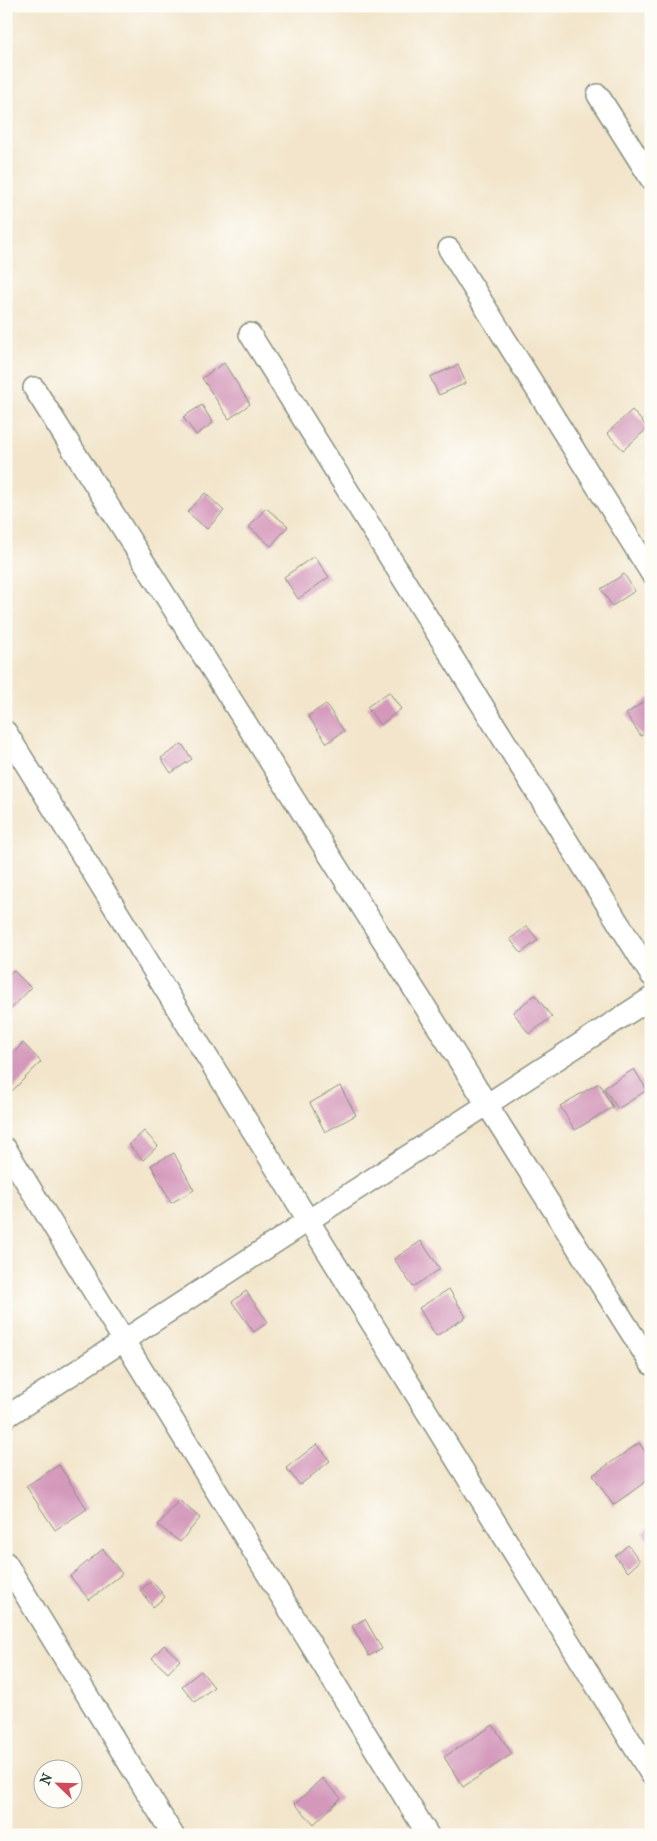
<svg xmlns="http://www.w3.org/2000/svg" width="657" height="1841" font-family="'IM FELL French Canon',serif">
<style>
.building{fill:#d498bb}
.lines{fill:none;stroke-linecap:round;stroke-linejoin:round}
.street-casing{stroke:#889180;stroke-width:24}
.street{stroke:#fff;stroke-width:21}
</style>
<rect width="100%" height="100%" fill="#fdfcf7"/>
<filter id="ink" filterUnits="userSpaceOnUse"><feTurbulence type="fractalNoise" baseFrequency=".02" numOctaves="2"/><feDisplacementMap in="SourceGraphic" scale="10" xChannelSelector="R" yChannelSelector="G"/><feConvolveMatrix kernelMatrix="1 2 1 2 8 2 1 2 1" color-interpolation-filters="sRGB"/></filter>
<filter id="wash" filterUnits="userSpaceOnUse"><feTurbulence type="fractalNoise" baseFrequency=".0096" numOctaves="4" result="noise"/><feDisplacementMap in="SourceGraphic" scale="20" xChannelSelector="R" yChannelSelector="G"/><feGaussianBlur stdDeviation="1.12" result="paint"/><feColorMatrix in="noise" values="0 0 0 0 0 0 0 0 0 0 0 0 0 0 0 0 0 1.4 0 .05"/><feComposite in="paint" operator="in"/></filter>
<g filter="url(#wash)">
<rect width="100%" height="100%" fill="#f2e5cb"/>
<g id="blocks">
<path class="building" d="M224 363 250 404 229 419 202 378Z
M458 365 466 383 439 395 430 377Z
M202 405 213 423 196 435 183 417Z
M632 410 648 428 623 450 607 433Z
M205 493 224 511 207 529 187 512Z
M266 508 288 526 271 546 249 527Z
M314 556 329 577 298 599 284 577Z
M624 574 635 591 612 606 601 589Z
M389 692 401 709 380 725 367 707Z
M651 697V729L641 736 626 714Z
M326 704 344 731 327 743 308 716Z
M182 744 192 759 171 773 161 758Z
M527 926 538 940 521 953 510 939Z
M13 970 31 988 10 1010 6 1007V978Z
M535 995 552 1017 529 1034 513 1012Z
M23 1043 41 1062 12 1091 6 1085V1060Z
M634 1069 647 1090 618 1109 604 1088Z
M599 1083 613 1107 575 1130 560 1106Z
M340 1086 356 1115 325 1132 310 1103Z
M144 1131 158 1146 143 1160 129 1145Z
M174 1153 194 1190 171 1203 151 1165Z
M421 1241 440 1269 413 1287 394 1259Z
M449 1289 466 1317 436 1336 419 1308Z
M246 1291 268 1322 254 1332 232 1302Z
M639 1443 651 1460V1478L613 1505 593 1475Z
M317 1444 330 1461 300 1485 286 1468Z
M59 1465 87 1509 55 1530 26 1486Z
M179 1500 200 1518 180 1542 158 1525Z
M651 1526V1542L643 1533Z
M628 1545 640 1561 628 1572 615 1556Z
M103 1549 122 1574 89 1600 70 1576Z
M152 1581 165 1597 153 1607 140 1590Z
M365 1619 382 1649 369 1656 352 1626Z
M164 1645 180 1660 168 1673 152 1658Z
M201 1671 214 1687 195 1702 182 1686Z
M493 1725 512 1754 463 1787 444 1757Z
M322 1778 341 1798 314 1824 295 1804Z"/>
</g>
</g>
<g filter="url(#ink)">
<use href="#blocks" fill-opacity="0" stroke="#889180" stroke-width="1"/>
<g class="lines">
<g class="street-casing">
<path id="street" d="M598 95 651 179
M449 249 651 573
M250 334 651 975
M34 388 651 1364
M6 732 651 1774
M6 1149 428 1835
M6 1417 651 998
M6 1563 173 1835"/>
</g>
<use href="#street" class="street"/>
</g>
</g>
<rect width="657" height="1841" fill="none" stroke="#fdfcf7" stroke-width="25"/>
<g transform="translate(58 1784) rotate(293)"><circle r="24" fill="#fdfcf7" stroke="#a4b0a9"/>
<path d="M0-4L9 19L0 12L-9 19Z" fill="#d1495b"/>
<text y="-8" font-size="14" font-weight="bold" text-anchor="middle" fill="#1f3d34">N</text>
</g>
</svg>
